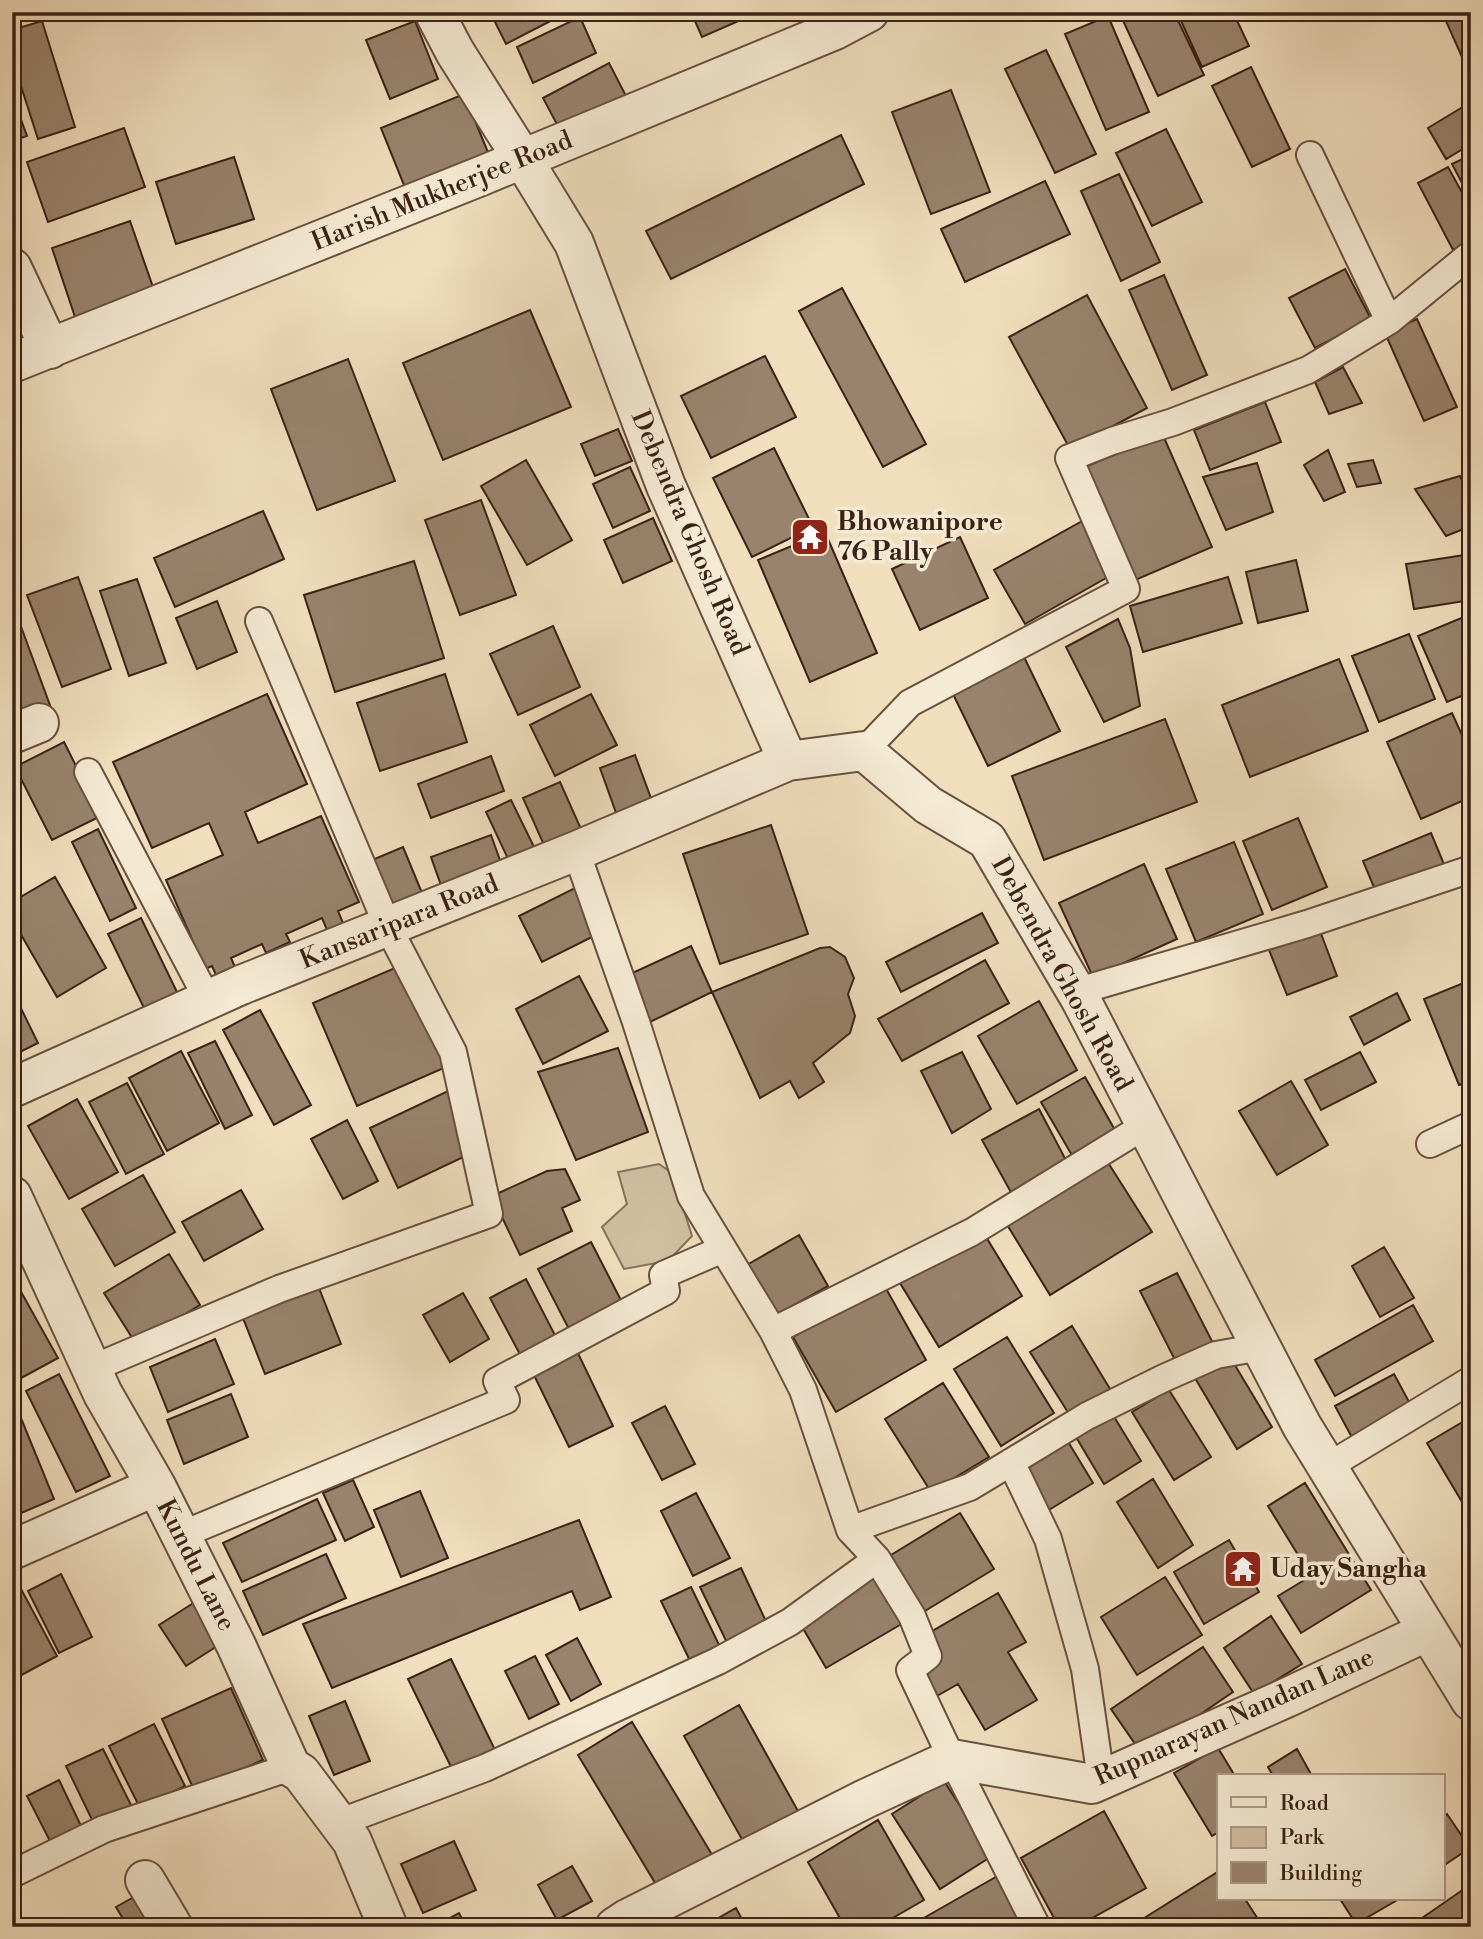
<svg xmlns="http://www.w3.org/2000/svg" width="1483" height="1939" font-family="'Libre Bodoni',serif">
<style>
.green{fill:#d1bea1;stroke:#86705c;stroke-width:2}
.building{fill:#99836d;stroke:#3b2116;stroke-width:2}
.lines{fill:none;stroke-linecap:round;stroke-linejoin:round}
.lane-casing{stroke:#685040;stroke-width:30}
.street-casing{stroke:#685040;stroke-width:42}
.lane{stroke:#f5ead4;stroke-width:26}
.street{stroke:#f5ead4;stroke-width:38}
.labels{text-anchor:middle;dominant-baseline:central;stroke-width:7;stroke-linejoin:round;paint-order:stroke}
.street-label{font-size:26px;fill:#3b2116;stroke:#f5ead4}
.poi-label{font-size:26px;font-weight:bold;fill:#3b2116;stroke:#f5ead4;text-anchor:start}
</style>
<rect width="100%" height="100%" fill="#f0debd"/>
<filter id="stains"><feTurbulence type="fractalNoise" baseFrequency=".00286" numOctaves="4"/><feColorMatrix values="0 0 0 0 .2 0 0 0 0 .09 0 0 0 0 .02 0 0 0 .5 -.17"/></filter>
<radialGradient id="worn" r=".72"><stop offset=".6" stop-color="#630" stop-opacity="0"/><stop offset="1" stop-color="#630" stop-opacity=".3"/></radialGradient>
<path class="green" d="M659 1164 672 1173 692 1236 668 1261 624 1269 602 1227 627 1204 618 1172Z"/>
<path class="building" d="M490 12H568L506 44Z
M691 12H759L702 37Z
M1119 12H1174L1204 75 1158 96Z
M1177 12H1233L1249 46 1202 67Z
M1442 12H1471V72L1469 73Z
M1108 16 1149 112 1106 130 1065 34Z
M580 17 596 53 533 83 517 47Z
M42 21 75 127 38 139 12 58V30Z
M415 21 438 79 390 99 366 40Z
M1046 50 1096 154 1055 173 1005 69Z
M609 63 626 96 560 130 543 98Z
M1251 67 1290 149 1252 167 1212 86Z
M951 90 990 192 931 214 892 112Z
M464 94 492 162 408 195 381 128Z
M12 95 27 136 12 141Z
M1466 105 1471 113V144L1446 159 1428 128Z
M124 128 145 187 48 222 27 162Z
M1166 129 1202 202 1152 226 1116 153Z
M841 135 864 184 671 279 646 231Z
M1471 155V200L1452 164Z
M234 157 254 219 176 244 156 182Z
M1448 167 1471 209V241L1453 250 1418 183Z
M1119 174 1160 262 1121 281 1081 191Z
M1045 181 1070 234 965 282 941 229Z
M130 221 155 293 76 320 52 248Z
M1345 269 1371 319 1315 348 1289 298Z
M1164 275 1207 375 1172 390 1129 290Z
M842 288 926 444 883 467 799 311Z
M1087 295 1147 408 1070 449 1009 337Z
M530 310 571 407 443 460 403 363Z
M1417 319 1457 407 1424 421 1385 333Z
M765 356 796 417 711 458 681 396Z
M348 359 395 481 317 510 271 389Z
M1343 367 1362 403 1329 414 1315 382Z
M1265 402 1281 442 1210 470 1194 430Z
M618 429 632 461 595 476 581 444Z
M1162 433 1212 547 1133 581 1083 468Z
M774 448 813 527 752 557 713 478Z
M1328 450 1345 492 1324 501 1304 465Z
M526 460 572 540 527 565 481 486Z
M1373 460 1381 483 1357 487 1348 464Z
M1257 463 1273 512 1226 530 1203 477Z
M630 467 650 511 613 528 593 484Z
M1460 476 1471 499V526L1446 536 1415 489Z
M481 500 516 595 460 615 425 520Z
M263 511 284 559 175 607 154 558Z
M653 518 672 561 623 583 604 540Z
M1084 520 1115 573 1025 624 994 570Z
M825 532 877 653 810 682 758 560Z
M960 537 988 598 920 630 892 569Z
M1471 554V600L1414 609 1406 564Z
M1296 560 1308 611 1258 623 1246 572Z
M414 561 444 658 335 692 304 595Z
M78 577 111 669 62 687 27 595Z
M1228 577 1242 623 1143 652 1130 606Z
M137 579 166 663 129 676 100 591Z
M217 601 237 652 197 669 176 618Z
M16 613 51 708 12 722V615Z
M1471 614V692L1447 702 1418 636Z
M1118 619 1130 648 1140 706 1104 722 1066 647Z
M553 626 580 687 518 715 490 654Z
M1409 634 1435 699 1379 722 1352 656Z
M1024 657 1060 731 988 766 952 692Z
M1339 659 1368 731 1250 777 1222 705Z
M445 674 467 742 380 771 357 703Z
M267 694 307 784 245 812 258 843 321 816 359 902 338 911 343 923 327 930 322 918 286 934 290 942 266 953 262 944 231 958 235 967 216 975 212 966 205 969 166 880 223 855 209 823 152 848 113 762Z
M591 694 617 745 555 776 530 725Z
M1452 713 1471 755V797L1421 819 1387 742Z
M1165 719 1197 802 1044 860 1012 776Z
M64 742 101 816 52 840 15 767Z
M635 755 655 809 619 821 600 768Z
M491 756 504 791 431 818 418 784Z
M560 782 585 838 548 854 523 798Z
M511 800 536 851 510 863 486 812Z
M1298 818 1327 887 1272 910 1243 841Z
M771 825 808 934 720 964 683 854Z
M98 829 136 908 110 921 72 842Z
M1431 833 1446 869 1378 897 1363 861Z
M491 835 502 866 442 888 431 857Z
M1234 842 1263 914 1196 942 1166 869Z
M403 847 427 905 389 921 365 863Z
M1144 864 1177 939 1093 977 1059 903Z
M55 877 106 968 57 997 12 919V902Z
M577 887 600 933 542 962 519 916Z
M982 913 998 943 901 992 886 962Z
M141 918 177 992 144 1008 108 934Z
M1320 931 1337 976 1287 995 1269 950Z
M691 946 712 992 650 1022 628 975Z
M830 947 845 957 854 978 848 994 855 1016 850 1033 813 1063 824 1082 799 1098 790 1081 760 1098 712 992 820 948Z
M985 960 1009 1003 902 1061 878 1019Z
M402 965 446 1067 357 1106 313 1003Z
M579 976 608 1031 543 1064 516 1009Z
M1471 980V1081L1459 1085 1424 999Z
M12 990 38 1043 12 1056Z
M1397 993 1410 1020 1364 1045 1350 1017Z
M1039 1001 1077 1070 1017 1104 978 1036Z
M260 1010 311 1105 274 1125 223 1030Z
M215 1041 252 1115 225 1129 188 1053Z
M618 1048 648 1132 576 1160 538 1072Z
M181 1051 219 1123 167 1151 129 1078Z
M962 1052 991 1109 952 1133 921 1071Z
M1360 1052 1376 1082 1321 1110 1305 1080Z
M1085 1077 1116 1132 1073 1157 1041 1102Z
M1291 1081 1328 1145 1277 1175 1239 1111Z
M127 1083 164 1154 126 1174 89 1102Z
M448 1091 476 1151 398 1188 370 1128Z
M77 1099 118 1172 69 1199 28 1126Z
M1039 1109 1069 1166 1013 1196 982 1140Z
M347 1120 378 1181 343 1199 311 1139Z
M1107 1161 1152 1232 1050 1295 1006 1223Z
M565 1169 580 1200 562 1208 572 1231 520 1255 492 1196 547 1171Z
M143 1175 175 1232 115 1266 82 1209Z
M241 1190 263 1229 204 1261 182 1222Z
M983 1232 1022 1296 939 1347 900 1283Z
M799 1235 828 1286 774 1316 745 1266Z
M591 1242 626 1310 573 1337 538 1269Z
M1384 1247 1414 1298 1380 1317 1352 1266Z
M169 1254 200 1305 136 1344 104 1293Z
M1177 1273 1215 1347 1178 1366 1140 1291Z
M526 1279 559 1343 524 1362 490 1298Z
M884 1285 926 1360 836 1412 793 1337Z
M319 1288 341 1344 265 1374 243 1318Z
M20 1290 58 1358 12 1383V1294Z
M463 1293 489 1339 450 1362 423 1315Z
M1413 1305 1433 1341 1335 1396 1315 1360Z
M1072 1326 1110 1389 1069 1414 1030 1352Z
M1007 1337 1054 1413 1001 1446 954 1369Z
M215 1339 234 1384 168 1412 150 1367Z
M574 1345 613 1426 569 1447 530 1367Z
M1230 1357 1272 1427 1237 1449 1195 1378Z
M59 1374 110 1476 76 1492 26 1391Z
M1394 1374 1415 1413 1356 1445 1335 1406Z
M943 1383 989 1457 931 1492 885 1419Z
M1169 1390 1211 1457 1174 1480 1132 1412Z
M231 1394 248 1437 184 1464 167 1420Z
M14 1401 54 1499 12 1517V1402Z
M665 1406 695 1464 662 1480 632 1423Z
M1113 1415 1141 1461 1104 1484 1076 1437Z
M1471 1417V1517L1427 1443Z
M1067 1440 1093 1483 1044 1513 1017 1470Z
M1153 1479 1193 1545 1158 1568 1117 1502Z
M353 1480 374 1527 345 1541 323 1493Z
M1305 1483 1371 1590 1301 1633 1278 1596 1311 1576 1268 1506Z
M420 1491 448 1558 401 1577 374 1510Z
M696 1493 730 1558 693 1576 661 1511Z
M317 1499 336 1540 242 1582 223 1543Z
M960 1513 994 1569 920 1614 886 1558Z
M579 1520 611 1597 580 1610 572 1591 332 1688 303 1624Z
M1229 1540 1259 1592 1204 1624 1174 1572Z
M326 1554 346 1598 263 1635 243 1591Z
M741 1568 771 1632 731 1651 700 1587Z
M875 1572 905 1622 826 1668 797 1618Z
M61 1574 92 1637 59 1653 28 1591Z
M1165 1577 1202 1635 1137 1675 1101 1617Z
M691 1587 723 1653 693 1667 661 1601Z
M21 1589 57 1656 12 1680V1594Z
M998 1593 1026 1642 1008 1652 1037 1700 985 1730 958 1684 930 1700 913 1672 941 1655 929 1633Z
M195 1602 222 1643 186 1666 159 1625Z
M1271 1616 1302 1664 1254 1694 1224 1648Z
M577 1638 601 1684 571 1701 546 1655Z
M1203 1647 1233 1692 1142 1754 1111 1709Z
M535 1656 559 1704 529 1719 505 1671Z
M451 1659 496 1752 454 1773 408 1679Z
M231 1688 263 1760 194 1790 162 1719Z
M345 1701 370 1761 334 1775 309 1716Z
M739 1705 803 1820 748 1850 684 1736Z
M632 1722 717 1863 663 1896 578 1755Z
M154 1724 185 1786 140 1808 109 1746Z
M1218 1748 1235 1776H1219V1832L1212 1836 1174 1773Z
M103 1749 133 1809 96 1828 66 1766Z
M1297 1749 1312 1776H1273L1268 1767Z
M59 1780 83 1830 52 1845 27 1796Z
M944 1781 992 1856 940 1889 892 1814Z
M1104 1811 1146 1888 1076 1927H1059L1021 1858Z
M1447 1814 1470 1848 1443 1866V1817Z
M878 1820 924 1900 877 1927H845L808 1862Z
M454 1841 476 1890 423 1913 401 1864Z
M572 1866 592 1901 557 1920 538 1885Z
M1219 1871V1899H1245L1263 1927H1130Z
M1001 1874 1031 1927H927L922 1919Z
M148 1889 169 1927H128L116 1907Z
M1464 1889 1471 1898V1927H1409Z
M1340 1899H1399L1356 1924Z
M736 1908 746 1927H703Z
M459 1913 466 1927H433Z"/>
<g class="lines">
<g class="lane-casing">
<path id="lane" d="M1310 155 1389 321 1471 254
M864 751 910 703 1126 589 1069 458 1112 441 1173 422 1308 370 1389 321
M88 772 208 1000
M576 851 636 1022 691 1196 773 1331 803 1390 850 1530 877 1559 912 1616 928 1656 910 1670 952 1759 1037 1927
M1075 992 1307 924 1471 869
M1430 1144 1471 1125
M773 1331 972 1232 1146 1125
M91 1369 279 1289 489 1214 453 1052 388 927 259 621
M1011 1462 1048 1539 1085 1669 1101 1779
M1327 1467 1471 1380
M850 1530 970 1487 1087 1416 1164 1378 1216 1355 1261 1347
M181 1535 506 1400 497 1381 666 1291 663 1275 723 1249
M338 1823 485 1768 718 1661 790 1622 877 1559
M12 1874 104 1829 291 1767"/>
</g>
<g class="street-casing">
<path id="street" d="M434 12 455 52 522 158 574 243 666 486 788 761 864 751 928 805 987 840 1081 1000 1302 1426 1471 1701
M12 268 50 349
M12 363 481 176 835 30 869 12
M12 734 39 723
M12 1088 241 985 576 851 788 761
M12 1196 103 1394 156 1486 236 1645 291 1767 301 1773 352 1841 388 1927
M12 1550 156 1486
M145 1880 173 1927
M615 1927 627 1919 865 1799 952 1759 1092 1784 1286 1698 1428 1631"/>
</g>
<use href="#lane" class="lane"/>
<use href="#street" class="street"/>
</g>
<defs>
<g id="temple-square" transform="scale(2.0125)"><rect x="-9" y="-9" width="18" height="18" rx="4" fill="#8f2418" stroke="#f5ead4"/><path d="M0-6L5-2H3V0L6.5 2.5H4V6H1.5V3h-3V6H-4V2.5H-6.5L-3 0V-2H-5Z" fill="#fff"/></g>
</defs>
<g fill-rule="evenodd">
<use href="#temple-square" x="810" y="537"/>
<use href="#temple-square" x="1243" y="1569"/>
</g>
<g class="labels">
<g class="street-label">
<text transform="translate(442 191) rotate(-22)">Harish Mukherjee Road</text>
<text transform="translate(690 533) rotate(67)">Debendra Ghosh Road</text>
<text transform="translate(399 922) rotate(-22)">Kansaripara Road</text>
<text transform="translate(1062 974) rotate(61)">Debendra Ghosh Road</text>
<text transform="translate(196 1565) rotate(63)">Kundu Lane</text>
<text transform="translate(1234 1717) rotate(-24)">Rupnarayan Nandan Lane</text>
</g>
<g class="poi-label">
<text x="837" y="522">Bhowanipore<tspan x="837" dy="30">76 Pally</tspan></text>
<text x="1270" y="1569">Uday Sangha</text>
</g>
</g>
<rect width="1483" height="1939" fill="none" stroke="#f0debd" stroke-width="42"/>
<rect x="14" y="14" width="1455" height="1911" fill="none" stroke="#3b2116" stroke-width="3.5"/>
<rect x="21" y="21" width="1441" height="1897" fill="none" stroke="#3b2116" stroke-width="2"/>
<rect x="1217" y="1774" width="228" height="126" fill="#f5ead4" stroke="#ab9a88" stroke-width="2"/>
<rect x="1231" y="1797" width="35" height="10" fill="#f5ead4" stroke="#ab9a88" stroke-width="2"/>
<text x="1280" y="1810" font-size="21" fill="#3b2116">Road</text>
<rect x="1231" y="1827" width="35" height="21" fill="#d1bea1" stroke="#ab9a88" stroke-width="2"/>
<text x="1280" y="1844" font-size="21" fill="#3b2116">Park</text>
<rect x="1231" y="1862" width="35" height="21" fill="#99836d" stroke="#ab9a88" stroke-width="2"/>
<text x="1280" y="1880" font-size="21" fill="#3b2116">Building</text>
<rect width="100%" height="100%" filter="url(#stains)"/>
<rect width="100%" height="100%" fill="url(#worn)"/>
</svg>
